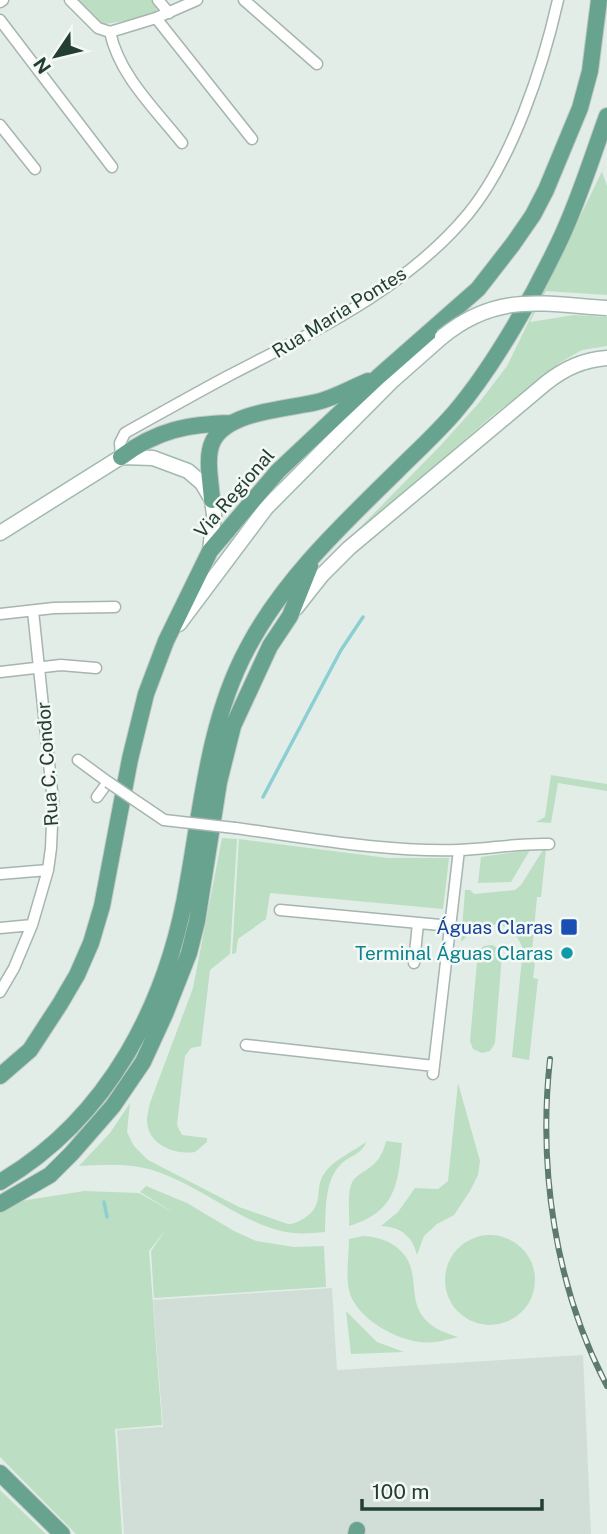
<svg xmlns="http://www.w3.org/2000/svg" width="607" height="1534" font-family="'Public Sans',sans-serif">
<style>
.built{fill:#d1ddd7}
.green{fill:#bcdec2}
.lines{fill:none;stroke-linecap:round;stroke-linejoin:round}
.stream{stroke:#8bcfd2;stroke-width:3.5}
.street-casing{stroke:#a6b5ae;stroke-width:13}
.secondary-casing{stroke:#a1b9ae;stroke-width:17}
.primary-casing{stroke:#c1c9c6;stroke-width:18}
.street{stroke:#fff;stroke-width:10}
.secondary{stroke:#fff;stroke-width:14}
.primary{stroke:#67a38e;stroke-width:16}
.rail-casing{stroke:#5d7a70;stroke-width:6}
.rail{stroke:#f4f9f6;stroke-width:3.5;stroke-dasharray:10;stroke-linecap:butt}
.street-bridge-casing{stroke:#a6b5ae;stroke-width:13;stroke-linecap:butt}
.secondary-bridge-casing{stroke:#a1b9ae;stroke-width:17;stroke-linecap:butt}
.street-bridge{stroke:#fff;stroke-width:10}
.secondary-bridge{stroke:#fff;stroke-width:14}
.transit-dot{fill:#1a4fb4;stroke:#f4f9f6;stroke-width:2.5}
.culture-dot{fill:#0f9aa8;stroke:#f4f9f6;stroke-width:2.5}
.labels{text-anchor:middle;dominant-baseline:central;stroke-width:5;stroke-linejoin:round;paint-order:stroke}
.street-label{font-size:19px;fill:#233f34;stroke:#f4f9f6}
.transit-label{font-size:19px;fill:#164399;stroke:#f4f9f6;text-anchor:end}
.culture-label{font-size:19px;fill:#0d838f;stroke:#f4f9f6;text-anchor:end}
</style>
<rect width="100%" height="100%" fill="#e3ede8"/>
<path class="built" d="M332 1288 337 1370 583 1355 591 1534H124L117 1430 163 1427 153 1300Z"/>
<path class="green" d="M72 0H154L157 10 156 16 105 24 98 21Z
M607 161 602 172 607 186V295L546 291 530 322 574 315 607 317V346L582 350 561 362 492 416 334 554 441 445 478 404 507 366Z
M551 775 607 784V791L558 783 551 823 536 822 545 817Z
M222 838 237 839 230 954 210 970 201 1046 191 1048 185 1056 177 1125 182 1135 207 1138V1142L195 1152C175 1155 147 1145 147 1120 147 1115 149 1108 150 1103L193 988Z
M239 839 388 858H449L443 909 270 893 266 919 238 939 236 953 232 954Z
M530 850 511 882 478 883 481 857Z
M543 850H546L541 897H537L531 962 535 963 533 978 538 979 529 1060 512 1057 523 949C511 916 483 920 461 942L465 890H470L474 894 515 890 521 885Z
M492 945 498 948 502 954 495 1043 490 1051 482 1053 473 1049 470 1041 478 951 484 946Z
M458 1083 480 1161 478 1175 470 1191 454 1215 437 1224 424 1236 417 1255C412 1236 401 1227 381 1226L398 1212 415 1188 438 1189 448 1181Z
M130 1103 127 1132 134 1146 148 1160 239 1207 288 1224C294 1224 297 1222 303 1219 327 1205 312 1188 326 1171 335 1159 354 1151 366 1142 363 1153 350 1156 342 1163 324 1180 326 1209 325 1232 315 1233 304 1234 293 1233 244 1228 195 1179 144 1168 123 1163 100 1165 79 1166L110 1133Z
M386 1141 402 1143C398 1186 395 1212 349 1226 350 1214 347 1197 351 1185 356 1169 379 1173 386 1141Z
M146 1186 187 1203 234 1231 256 1241 294 1247 324 1246 326 1287 154 1298 151 1251 167 1228 149 1251 162 1425 115 1429 122 1534H76L0 1457V1212L21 1201 84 1191 139 1193 178 1215 140 1192Z
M445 1280a45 45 0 1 1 90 0a45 45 0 1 1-90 0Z
M363 1236C386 1237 407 1248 412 1272 415 1286 413 1301 421 1314 430 1328 443 1332 458 1337 445 1340 433 1344 420 1342 394 1339 359 1319 350 1294 345 1278 349 1255 349 1239Z
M346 1311 377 1342 404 1352 351 1354Z
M0 1490 3 1493 46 1534H0Z"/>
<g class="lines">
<path class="stream" d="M263 797 341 650 363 617
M104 1202 107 1217"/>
<g class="street-casing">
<path id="street" d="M70 0 98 28 110 32C119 75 155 109 182 143
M158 0 169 13
M244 0 317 64
M0 2 3 0
M156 18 252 139
M0 20 112 167
M110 32 156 18 197 0
M0 125 35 169
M121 457 120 443 125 433C161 413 196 393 232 374 315 331 407 288 468 214 512 161 543 67 558 0
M0 614 54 608 115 607
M0 672 61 665 96 668
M78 760 108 782 97 797
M235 828C309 838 383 852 459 850 489 849 518 843 549 844
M0 874 48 870
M280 910 451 926
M0 928 32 925
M414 963 418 923
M0 992 14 968 32 925 48 870 51 848 53 801 33 611
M246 1045 434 1066
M433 1074 459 850"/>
</g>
<g class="secondary-casing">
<path id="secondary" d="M0 533 121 457 153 458 188 471 202 483 212 500 214 515 210 551
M296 608 322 575 349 548 546 383C565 368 583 360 607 358
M179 624 266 508 391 382 442 337"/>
</g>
<g class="primary-casing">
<path id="primary" d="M121 457C157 430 188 424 232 423
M212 500C211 482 205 457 213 441 228 411 288 409 317 402 334 398 351 388 368 381
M0 1076 30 1050 60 1004 77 975 91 943 102 906 130 759 146 694 166 641 210 551 278 471 378 377 478 289 513 244 533 215 546 190 580 108 590 71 599 0
M0 1182C109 1118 168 1003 188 881 202 803 209 720 247 649 283 580 342 525 397 471 416 452 437 433 455 412 494 366 534 295 560 240 579 200 592 157 607 116
M0 1204 50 1175 72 1153 113 1106 143 1062 165 1014 189 953 197 921 219 782 233 726 270 646 290 616 310 566
M0 1473 62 1534
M356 1534 357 1530"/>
</g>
<use href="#street" class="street"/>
<use href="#secondary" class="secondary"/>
<use href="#primary" class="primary"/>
<g class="rail-casing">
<path id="rail" d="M550 1059C538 1169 555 1287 607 1386"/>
</g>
<use href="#rail" class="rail"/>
<g class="street-bridge-casing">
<path id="street-bridge" d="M108 782 164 820 235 828"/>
</g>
<g class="secondary-bridge-casing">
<path id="secondary-bridge" d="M442 337C497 292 542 304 607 308"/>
</g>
<use href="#street-bridge" class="street-bridge"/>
<use href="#secondary-bridge" class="secondary-bridge"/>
</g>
<rect class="transit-dot" x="560" y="918" width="18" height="18" rx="3.5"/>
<circle class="culture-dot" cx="567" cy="953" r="7"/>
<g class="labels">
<g class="street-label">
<text transform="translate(339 312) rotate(-32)">Rua Maria Pontes</text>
<text transform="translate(234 493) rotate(-49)">Via Regional</text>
<text transform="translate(47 764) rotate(-94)">Rua C. Condor</text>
</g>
<g class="transit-label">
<text x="553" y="927">Águas Claras</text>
</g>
<g class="culture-label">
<text x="553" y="953">Terminal Águas Claras</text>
</g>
</g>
<g transform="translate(56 56) rotate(235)" stroke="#f4f9f6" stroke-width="5" paint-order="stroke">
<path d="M0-5L12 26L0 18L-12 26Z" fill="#233f34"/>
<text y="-10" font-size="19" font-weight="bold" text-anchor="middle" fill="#233f34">N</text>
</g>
<path d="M362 1499v10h180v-10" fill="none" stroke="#233f34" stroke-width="3.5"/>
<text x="372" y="1499" font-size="21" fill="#233f34" stroke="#f4f9f6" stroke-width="5" paint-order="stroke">100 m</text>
</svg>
